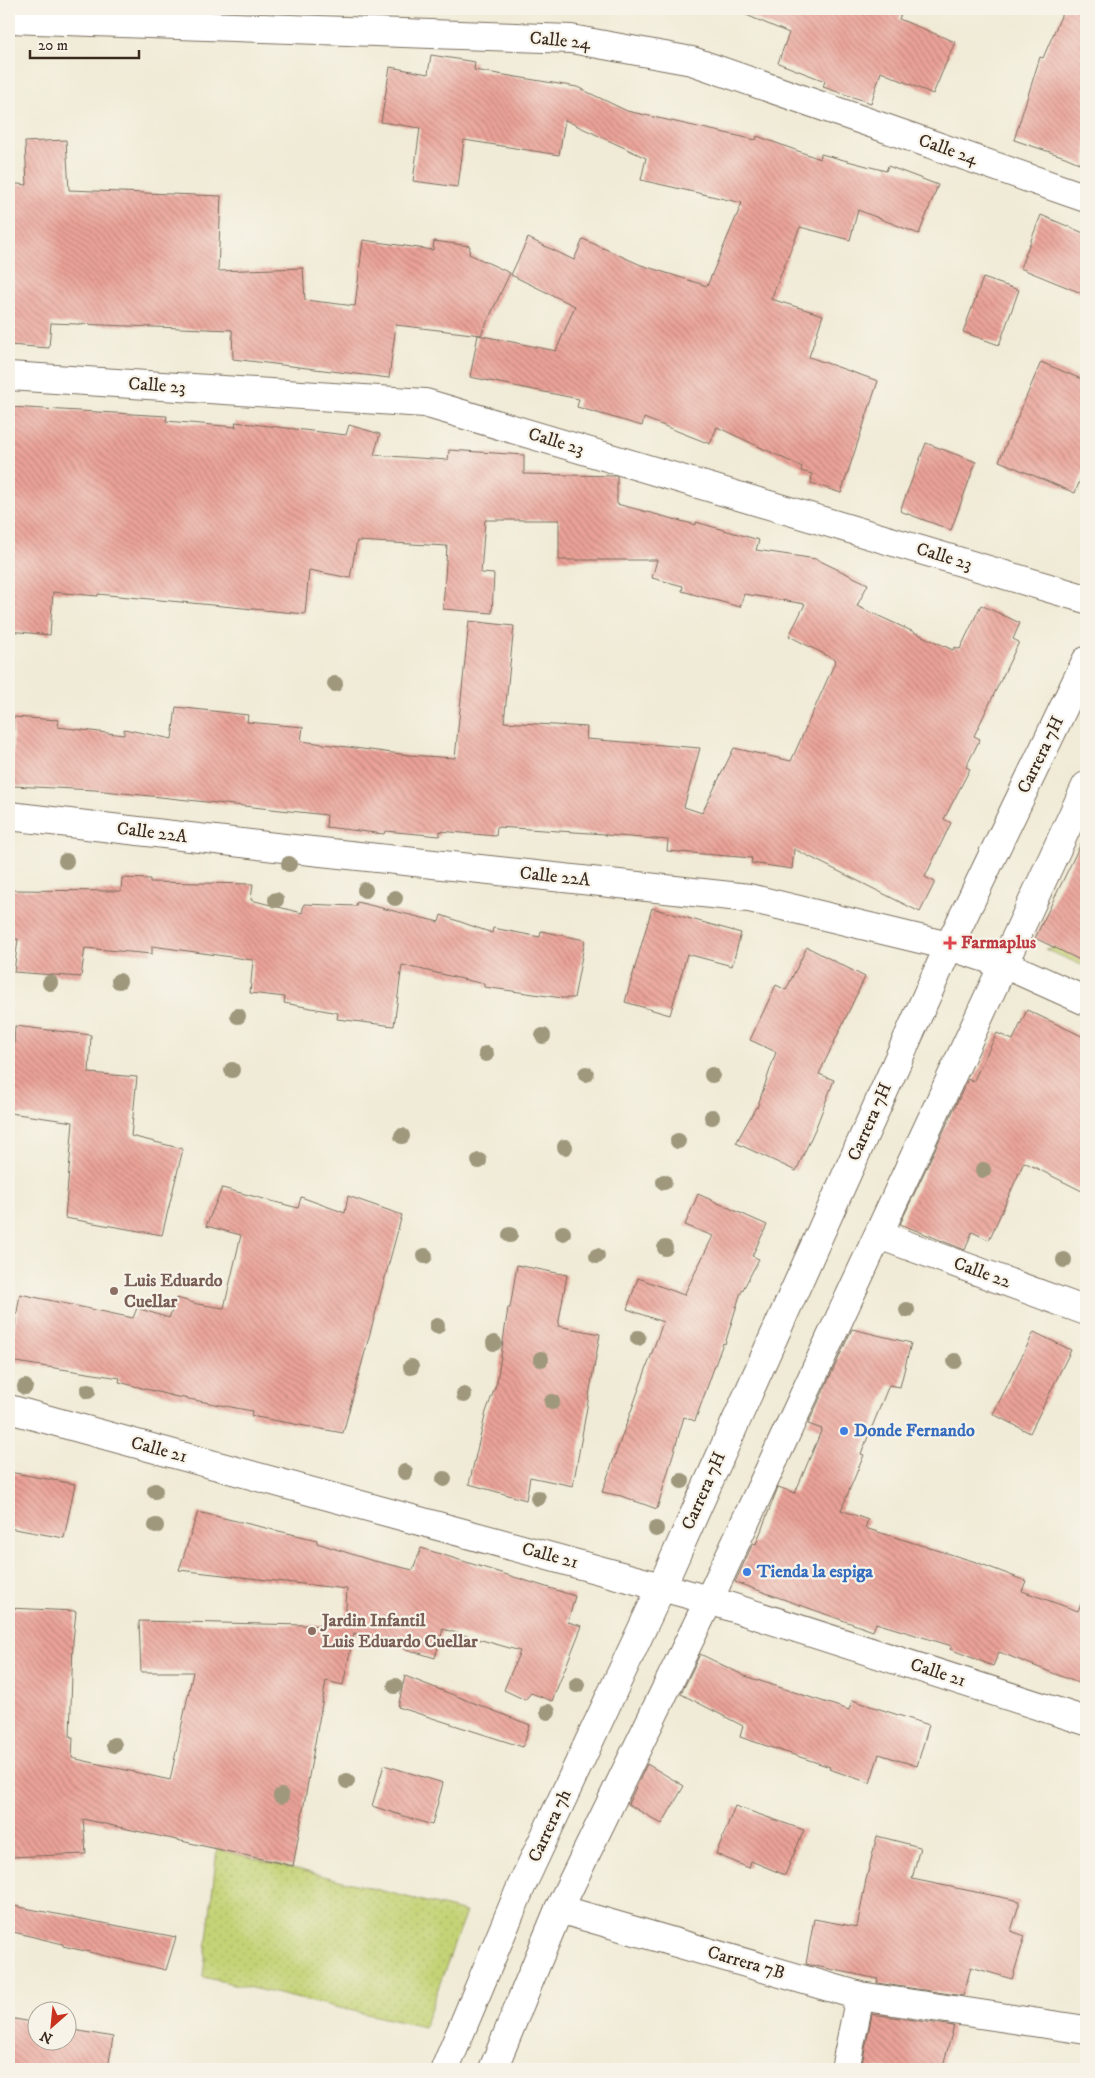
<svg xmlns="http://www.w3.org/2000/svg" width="1095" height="2078" font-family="'IM FELL DW Pica',serif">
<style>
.grass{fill:url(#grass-tufts);stroke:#807e4a}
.park{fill:url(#park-dots);stroke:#807e4a}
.building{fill:url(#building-back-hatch)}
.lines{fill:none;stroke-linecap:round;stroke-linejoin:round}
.minor-casing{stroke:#7a6e5e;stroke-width:30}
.tertiary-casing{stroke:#7a6e5e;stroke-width:30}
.minor{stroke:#fff;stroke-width:28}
.tertiary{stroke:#fff;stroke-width:28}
.tree{fill:#9f987d}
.health-dot{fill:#e0444e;stroke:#f7f3e8;stroke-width:2}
.education-dot{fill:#8d6e63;stroke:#f7f3e8;stroke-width:2}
.shop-dot{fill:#3f7fe0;stroke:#f7f3e8;stroke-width:2}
.labels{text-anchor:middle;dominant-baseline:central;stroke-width:4.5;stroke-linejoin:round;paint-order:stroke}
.street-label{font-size:18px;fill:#3b2a1e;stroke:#f7f3e8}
.health-label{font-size:18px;font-weight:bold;fill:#be3a42;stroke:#f7f3e8;text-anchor:start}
.education-label{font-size:18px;font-weight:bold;fill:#785e54;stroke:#f7f3e8;text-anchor:start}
.shop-label{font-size:18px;font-weight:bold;fill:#366cbe;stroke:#f7f3e8;text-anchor:start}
</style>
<defs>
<pattern id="grass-tufts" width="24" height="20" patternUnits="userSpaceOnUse" patternTransform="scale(1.25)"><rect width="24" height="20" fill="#c4d376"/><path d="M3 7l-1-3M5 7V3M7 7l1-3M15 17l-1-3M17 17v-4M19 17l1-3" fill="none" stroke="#a9b566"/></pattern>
<pattern id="park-dots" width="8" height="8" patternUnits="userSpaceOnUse" patternTransform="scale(1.25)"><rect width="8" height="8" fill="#c4d376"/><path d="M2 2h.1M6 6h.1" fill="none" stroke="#a9b566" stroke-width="1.8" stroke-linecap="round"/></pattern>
<pattern id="building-back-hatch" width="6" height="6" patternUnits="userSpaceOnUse" patternTransform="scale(1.25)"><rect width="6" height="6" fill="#eba298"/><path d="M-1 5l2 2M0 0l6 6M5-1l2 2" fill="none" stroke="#c0847b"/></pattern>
</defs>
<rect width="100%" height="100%" fill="#f7f3e8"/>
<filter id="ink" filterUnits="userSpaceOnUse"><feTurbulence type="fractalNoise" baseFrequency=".02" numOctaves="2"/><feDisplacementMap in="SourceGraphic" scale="10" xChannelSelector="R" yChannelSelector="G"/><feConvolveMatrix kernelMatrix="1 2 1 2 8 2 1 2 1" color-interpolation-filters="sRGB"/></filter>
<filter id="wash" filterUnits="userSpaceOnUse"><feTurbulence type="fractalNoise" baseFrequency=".0096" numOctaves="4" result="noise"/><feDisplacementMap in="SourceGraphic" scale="20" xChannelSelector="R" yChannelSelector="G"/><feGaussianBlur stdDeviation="1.12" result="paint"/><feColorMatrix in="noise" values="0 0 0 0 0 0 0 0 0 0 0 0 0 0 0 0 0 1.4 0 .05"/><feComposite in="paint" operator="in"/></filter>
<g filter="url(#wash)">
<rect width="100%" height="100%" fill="#f0ebd6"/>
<path class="grass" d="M1086 943V967L1045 949Z"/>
<path class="park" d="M217 1849 466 1912 424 2027 203 1977Z"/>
<g id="blocks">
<path class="building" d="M732 9H903L899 19 955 42 933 94 881 72 871 103 823 87 825 81 778 63 789 33Z
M1064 9H1086V166L1065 157 1014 140 1040 57 1043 58Z
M431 55 475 62 474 70 577 87 627 111 756 140 757 136 820 159 821 154 886 171 888 166 938 185 919 234 858 210 850 240 800 227 771 299 823 315 809 357 878 381 841 493 811 483 812 474 801 471 802 467 717 427 710 444 644 418 642 426 577 407 579 399 470 377 478 335 556 351 575 306 511 275 528 238 574 260 583 239 641 265 707 286 742 203 641 180 646 158 565 120 559 155 464 140 458 187 413 181 420 128 381 122 390 67 428 74Z
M66 140 69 190 221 196 218 271 303 268 305 300 355 306 363 240 433 250 434 241 470 246 469 254 510 273 481 335 396 325 389 378 233 359 232 330 51 323 49 348 9 345V183L27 185 25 142Z
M1041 215 1086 234V295L1020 268Z
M983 278 1019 290 999 345 963 332Z
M1041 362 1086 381V465L1075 493 999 461Z
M9 407 167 416 166 421 236 427 235 422 346 435 349 425 380 434 374 455 448 460 449 450 524 455V474L615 476H617V504L696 525V522L759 540 756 550 816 559 868 584 857 606 953 650 955 647 960 649 981 605 1020 623 1013 639 1019 642 974 736 980 739 966 767 970 769 944 819 951 823 925 877 935 882 920 912 794 849 792 869 751 863 752 858 667 851 668 840 605 835V834L497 827 496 836 440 831V836L385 831 384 834 326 827 327 815 95 790 13 786V717L59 720 58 727 124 735V729L172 739 176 707 248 715 247 722 303 727 301 741 408 755 455 758 469 621 514 626 504 722 587 727 586 739 700 748 684 807 702 813 734 748 791 761 836 660 789 636 805 604 744 594 740 607 682 591 683 586 652 578 657 560H559V520H485L481 573 494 574 492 613 443 609 447 546 357 541 350 578 309 570 305 614 98 594V596L53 592 50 635 9 631Z
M926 443 976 462 951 530 900 511Z
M1086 833V963L1035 938Z
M122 878 150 879V882L253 884 251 900 302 913 304 904 356 906 357 902 439 922 441 915 492 933 493 928 540 937 541 931 585 940 574 998H562L484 987V984L402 965 394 1026 337 1019 338 1013 284 1003 285 997 250 993 253 960 152 946V954L85 948 81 977 14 972 18 939 9 940 10 890 121 891Z
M652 908 741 933 732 966 687 954 670 1015 625 1002Z
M807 947 865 977 819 1074 834 1080 816 1127 796 1171 736 1143 756 1107 757 1108 776 1052 750 1040 776 985 786 990Z
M1027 1010 1086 1038V1193L1024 1162 989 1240 972 1232 965 1250 900 1224 968 1079 973 1082 997 1033 1013 1040Z
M15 1026 91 1035 89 1073 137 1077 131 1136 183 1149 162 1235 65 1218 73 1122 10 1113Z
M222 1188 298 1208 301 1197 345 1213 348 1196 402 1215 343 1433 251 1416 252 1411 173 1396 119 1382 120 1378 9 1361 20 1294 133 1318 137 1308 169 1318 177 1298 197 1304 224 1308 241 1235 206 1226Z
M698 1194 767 1225 752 1256 759 1259 740 1295 725 1344 723 1343 695 1421 684 1417 657 1509 621 1496 602 1492 663 1322 627 1309 638 1278 684 1295 713 1236 685 1225Z
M517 1265 567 1275 558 1326 600 1334 573 1486 530 1477 526 1500 469 1484 486 1412 497 1382 508 1308H510Z
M852 1329 911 1343 900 1387 889 1385 861 1454 864 1455 841 1510 868 1520 865 1528 976 1562 1026 1581 1022 1591 1078 1611 1083 1599 1086 1600V1686L999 1652 993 1666 950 1649 952 1646 876 1623 873 1631 735 1582 753 1543 756 1544 778 1487 795 1493 822 1429 808 1424Z
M1034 1332 1071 1350 1030 1433 993 1414Z
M9 1472 75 1484 64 1538 9 1528Z
M198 1512 317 1540V1543L370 1560 413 1570 421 1548 575 1596 568 1622 582 1626 552 1701 531 1693 525 1700 504 1690 520 1651 443 1629 435 1658 354 1633 343 1685 326 1681 293 1866 83 1819 86 1854 9 1857V1608L76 1611 73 1642 70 1737H73L72 1758 170 1780 193 1672H141L139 1621 345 1626 347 1589 179 1570Z
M700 1654 745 1676 849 1710 852 1700 929 1725 917 1766 879 1754 870 1783 829 1769 830 1767 740 1737 743 1726 681 1694Z
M405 1676 530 1725 523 1747 398 1707Z
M647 1764 684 1786 662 1824 628 1804Z
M384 1765 443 1783 432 1825 372 1806Z
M735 1806 804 1830 785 1875 751 1861 749 1868 716 1854Z
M877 1836 920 1847 912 1879 1020 1901 1011 1931 1025 1936 1012 1979 971 1967 963 1996 877 1983 878 1979 806 1964 814 1919 857 1927 866 1880Z
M9 1905 176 1937 166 1970 63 1946V1944L9 1931Z
M872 2014 954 2026 942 2069H861Z
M9 2018 38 2023V2040H68V2029L113 2037 108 2069H9Z"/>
</g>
</g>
<g filter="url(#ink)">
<use href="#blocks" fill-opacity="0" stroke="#7a6e5e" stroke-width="1"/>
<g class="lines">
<g class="minor-casing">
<path id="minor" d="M9 19 571 39 692 61 1086 198
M9 376 425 403 1086 599
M9 816 284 848 749 898 949 946 1004 964 1086 1001
M879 1235 1086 1311
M9 1409 709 1600 1086 1721
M559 1909 860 1996 1086 2030
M845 2069 860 1996"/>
</g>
<g class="tertiary-casing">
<path id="tertiary" d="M445 2069 521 1887 662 1586 949 946 1086 661
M493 2069 559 1909 709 1600 1086 786"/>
</g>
<use href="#minor" class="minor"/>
<use href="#tertiary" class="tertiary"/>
</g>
<g class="tree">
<circle cx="335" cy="684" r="8"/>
<circle cx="66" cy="861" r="8"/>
<circle cx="289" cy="864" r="8"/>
<circle cx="365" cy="890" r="8"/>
<circle cx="395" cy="898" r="8"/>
<circle cx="276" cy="900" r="8"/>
<circle cx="119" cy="981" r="8"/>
<circle cx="50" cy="983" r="8"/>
<circle cx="238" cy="1016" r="8"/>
<circle cx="543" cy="1036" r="8"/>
<circle cx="486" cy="1054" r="8"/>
<circle cx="232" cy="1070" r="8"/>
<circle cx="586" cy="1074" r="8"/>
<circle cx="712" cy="1075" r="8"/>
<circle cx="712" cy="1117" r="8"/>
<circle cx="402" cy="1136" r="8"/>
<circle cx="678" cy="1141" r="8"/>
<circle cx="565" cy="1147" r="8"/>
<circle cx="479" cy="1161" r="8"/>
<circle cx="983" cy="1170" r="8"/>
<circle cx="664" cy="1182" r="8"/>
<circle cx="563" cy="1233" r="8"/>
<circle cx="510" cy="1235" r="8"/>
<circle cx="665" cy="1248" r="8"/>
<circle cx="425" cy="1256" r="8"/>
<circle cx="597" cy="1256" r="8"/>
<circle cx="1064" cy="1260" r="8"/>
<circle cx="907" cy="1310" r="8"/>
<circle cx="437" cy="1326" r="8"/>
<circle cx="638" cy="1338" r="8"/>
<circle cx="494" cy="1343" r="8"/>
<circle cx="541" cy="1359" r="8"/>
<circle cx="955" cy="1361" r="8"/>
<circle cx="411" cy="1367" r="8"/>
<circle cx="25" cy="1387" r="8"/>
<circle cx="88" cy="1391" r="8"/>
<circle cx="464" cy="1395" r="8"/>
<circle cx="552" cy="1402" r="8"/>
<circle cx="405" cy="1472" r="8"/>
<circle cx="444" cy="1479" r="8"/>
<circle cx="682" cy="1481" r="8"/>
<circle cx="155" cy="1491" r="8"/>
<circle cx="538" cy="1498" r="8"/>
<circle cx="156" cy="1526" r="8"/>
<circle cx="656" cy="1529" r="8"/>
<circle cx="577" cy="1685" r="8"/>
<circle cx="395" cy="1686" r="8"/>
<circle cx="548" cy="1712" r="8"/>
<circle cx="114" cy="1745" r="8"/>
<circle cx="347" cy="1781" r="8"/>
<circle cx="281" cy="1796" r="8"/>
</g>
</g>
<path class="health-dot" d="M947.5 935.5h5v5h5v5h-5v5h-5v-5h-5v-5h5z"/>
<g class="education-dot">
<circle cx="114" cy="1291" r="5"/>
<circle cx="312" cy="1631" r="5"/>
</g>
<g class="shop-dot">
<circle cx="844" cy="1431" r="5"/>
<circle cx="747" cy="1572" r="5"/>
</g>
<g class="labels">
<g class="street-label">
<text transform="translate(560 41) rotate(5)">Calle 24</text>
<text transform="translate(948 150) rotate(19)">Calle 24</text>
<text transform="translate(157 386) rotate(4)">Calle 23</text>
<text transform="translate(556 442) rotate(17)">Calle 23</text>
<text transform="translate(944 557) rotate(17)">Calle 23</text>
<text transform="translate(1041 755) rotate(-64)">Carrera 7H</text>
<text transform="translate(152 833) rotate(7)">Calle 22A</text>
<text transform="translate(555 877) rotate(6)">Calle 22A</text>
<text transform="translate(870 1122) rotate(-66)">Carrera 7H</text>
<text transform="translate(982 1273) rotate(20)">Calle 22</text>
<text transform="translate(159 1450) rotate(15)">Calle 21</text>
<text transform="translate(704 1491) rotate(-66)">Carrera 7H</text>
<text transform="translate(550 1556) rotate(15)">Calle 21</text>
<text transform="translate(938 1673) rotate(18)">Calle 21</text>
<text transform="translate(550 1826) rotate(-65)">Carrera 7h</text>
<text transform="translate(746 1963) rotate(16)">Carrera 7B</text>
</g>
<g class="health-label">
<text x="961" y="943">Farmaplus</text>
</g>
<g class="education-label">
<text x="124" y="1281">Luis Eduardo<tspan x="124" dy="21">Cuellar</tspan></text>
<text x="322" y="1621">Jardin Infantil<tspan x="322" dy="21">Luis Eduardo Cuellar</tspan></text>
</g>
<g class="shop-label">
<text x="854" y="1431">Donde Fernando</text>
<text x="757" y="1572">Tienda la espiga</text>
</g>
</g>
<rect width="1095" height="2078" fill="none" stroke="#f7f3e8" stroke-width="30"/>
<g transform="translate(52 2026) rotate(207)"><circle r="24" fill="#f7f3e8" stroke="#aca397"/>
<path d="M0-4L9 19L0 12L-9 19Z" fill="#c8321e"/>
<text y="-8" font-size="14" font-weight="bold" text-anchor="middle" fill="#3b2a1e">N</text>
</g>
<path d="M30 50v8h109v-8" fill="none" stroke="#3b2a1e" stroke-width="2.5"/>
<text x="38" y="50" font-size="15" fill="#3b2a1e" stroke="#f7f3e8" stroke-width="4" paint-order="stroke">20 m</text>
</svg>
